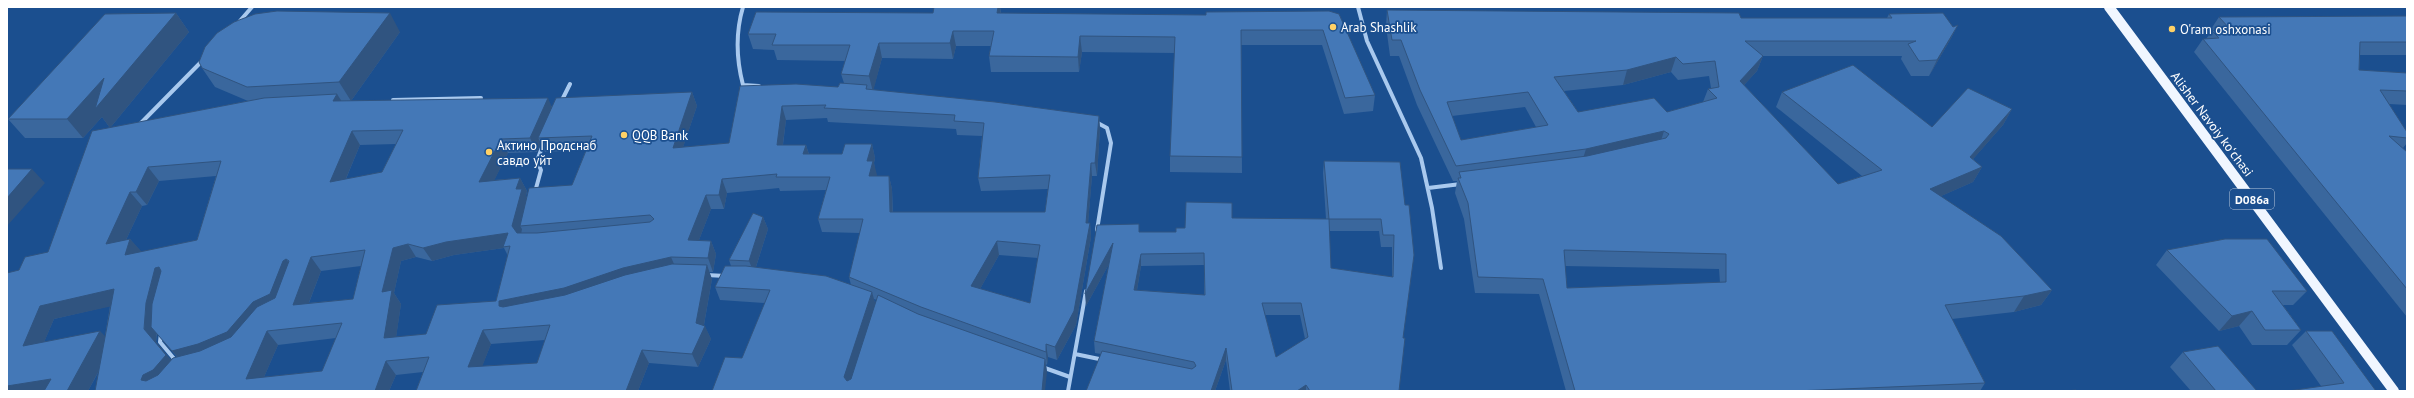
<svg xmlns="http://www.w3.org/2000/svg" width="2414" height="398" font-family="'PT Sans',sans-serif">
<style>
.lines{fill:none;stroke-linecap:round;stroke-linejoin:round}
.minor{stroke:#a9c9ee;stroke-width:4}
.primary{stroke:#f0f6ff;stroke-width:10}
.wall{fill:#3a679d;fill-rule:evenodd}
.shaded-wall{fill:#305480}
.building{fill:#4478b7;stroke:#305480;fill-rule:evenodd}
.poi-dot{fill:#ffd166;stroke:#1b4f8f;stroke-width:1.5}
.labels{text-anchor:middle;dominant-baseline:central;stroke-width:3.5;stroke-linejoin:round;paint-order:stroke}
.shield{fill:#1b4f8f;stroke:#bbcadd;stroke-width:1}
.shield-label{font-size:12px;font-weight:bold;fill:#fff}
.poi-label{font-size:13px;fill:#fff;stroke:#1b4f8f;text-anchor:start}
.street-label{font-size:13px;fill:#fff;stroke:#1b4f8f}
</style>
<rect width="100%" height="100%" fill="#1b4f8f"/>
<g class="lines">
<path class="minor" d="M743 7C735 34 736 58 743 85L759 86
M1358 7 1367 41 1421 158 1432 208 1441 268
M239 22 252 7
M393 100 481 98
M561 102 570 84
M1094 121 1107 128 1111 143 1097 230
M140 124 203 60
M1428 188 1461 184
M535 192 541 170 537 161 544 142
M706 275 726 276
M161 333 160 342 176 361
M1075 354 1104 360
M1042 367 1070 377
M1068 391 1086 291"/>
<path class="primary" d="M2109 7 2394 391"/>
</g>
<path class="wall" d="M1000 7 1001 13 1206 15 1329 11 1375 95 1373 111 1344 114 1322 45H1241L1242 173 1170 172V156L1175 53 1082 52 1079 72H991L989 56 991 46H956L953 59 882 58 873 90 1099 116 1100 129 1097 176H1092L1088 223H1090L1091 237 1076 325 1057 360 1048 357 1047 365 1046 364 1047 372 742 358 765 303 720 300 715 287 731 266 729 260 763 217 768 229 756 267 851 285 849 277 860 233 822 232 818 219 826 190 780 191 779 188 727 193 724 209H711L699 240 711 241 716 254 713 272H709L712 279 704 325 711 339 698 367 649 363 638 391H416L423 372 396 375 389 391 99 371 88 391H7L19 270 48 252 110 128 102 117 83 138H25L8 119 176 13 189 32 110 128 248 101 215 87 202 68 400 32 351 101 552 106 692 92 697 106 683 147 729 143 740 86 838 87 844 83 841 74 845 61 777 60 774 50 753 49 748 34 933 13ZM827 118 828 122 956 129 957 135 982 136 978 178 981 191 1048 189 1045 212H893L892 189 889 176H876L874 163 875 158 872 144 842 154H809L806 145H783L786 120ZM541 143 545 152 586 150 572 185 527 198 526 196 527 191 520 178 494 180 508 153 537 152ZM396 144 382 172 346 179 360 145ZM216 176 197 240 141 252 130 239 126 240 142 206 147 205 159 181ZM504 248 508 256 496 301 426 334 396 337 401 304 394 293 401 261 416 257 432 261 454 255ZM999 255 1038 258 1030 303 980 289ZM361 266 353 299 309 303 321 271ZM874 299 877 300 875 305ZM110 306 105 336 44 342 54 319ZM157 334 177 357 171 360 156 342ZM336 338 322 371 264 377 278 345ZM545 340 537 363 482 366 491 344Z
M1387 10 1741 18H1887L1889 14 1953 27 1958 25 1950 40 1929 76H1911L1901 59 1902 56H1763L1757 71 1744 85 1838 184 1862 176 1776 107 1782 92 1932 127 2012 109 2003 125 1973 159 1982 167 1973 182 1941 196 2052 290 2041 305 2014 312 1952 319 1985 383 1980 391H1566L1539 294 1475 293 1464 219 1455 193 1457 181H1453L1417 105 1399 56H1390L1386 26ZM1671 72 1678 80 1709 76 1711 88 1708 89 1703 102 1667 112H1578L1564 91 1623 85ZM1525 107 1536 127 1461 140 1452 116ZM1565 266 1719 269 1720 283 1567 288Z
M2407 16V55H2360L2359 70 2407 73V105L2389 104 2407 132V143L2403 148 2407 152V317L2194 52 2203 39H2206L2212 31 2211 29 2219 17Z
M1324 161 1400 162 1403 338 1399 391H1230L1226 360 1215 391 1101 354 1095 353 1094 341 1109 264 1086 306 1097 225 1140 232H1176L1185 228 1232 218 1326 219 1323 173ZM1329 231H1379L1381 247H1392V277L1331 268ZM1204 265V295L1137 290 1141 266ZM1265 315H1300L1305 339 1276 357Z
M2167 250 2307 291 2293 305H2283L2301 330 2287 345H2252L2239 326 2219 331 2156 265Z
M2306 331 2376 391 2321 386 2292 345Z
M2183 352 2257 391H2191L2170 367Z"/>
<path class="shaded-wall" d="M998 7H1000L1001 18 997 13Z
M176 13 189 32 110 128 102 117 83 138 67 119 104 78Z
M390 13 400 32 351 101 339 82Z
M1958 25 1950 40 1929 76 1937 60Z
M953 31 956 46 953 59 950 43Z
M1080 36 1082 52 1079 72 1078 57Z
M879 43 882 58 873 92 869 76Z
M1763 56 1757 71 1734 96 1740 81Z
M1676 57 1671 72 1623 85 1627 70Z
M692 92 697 106 678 162 673 148Z
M337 94 346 108 333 101Z
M548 98 554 112 538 138 541 143 537 152 530 138Z
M782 106 786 120 781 158 777 145Z
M2012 109 2003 125 1961 173 1970 157Z
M1099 116 1100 129 1097 176 1095 163Z
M352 131 360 145 339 195 330 182Z
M1664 131 1659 147 1581 165 1586 149Z
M501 139 508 153 487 195 479 182Z
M872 144 875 158 874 163 877 175 873 189 869 176 867 161Z
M806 145 810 158 803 154Z
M1091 163 1092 176 1087 237 1086 223Z
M148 167 159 181 147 205 136 192Z
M1982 167 1973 182 1921 205 1930 189Z
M32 169 45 183 7 226V198Z
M889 176 892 189 893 226 890 212Z
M520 178 527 191 526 196 529 202 520 226 522 229 520 240 512 226 516 189Z
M722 179 727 193 724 209 719 195Z
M130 192 142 206 118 257 106 244Z
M706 195 711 209 694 253 688 240Z
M763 217 768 229 754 273 749 261Z
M1090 223 1091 237 1076 325 1057 360 1055 347Z
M508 233 510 246 503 247 504 248 454 255 432 261 423 248 446 242Z
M130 239 142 252 125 255Z
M711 241 716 254 713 272 708 258Z
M997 241 999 255 974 300 971 286Z
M1113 243 1114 255 1086 306 1085 294Z
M408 244 416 257 401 261 394 293 401 304 394 352 384 338 382 292 393 248Z
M1141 254V266L1135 302 1134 290Z
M311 257 321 271 303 318 293 305Z
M671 257 677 271 507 315 499 306V301L623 268Z
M286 259 296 273 280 307 238 345 184 364 172 351Z
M707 265 712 279 703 330 705 326 711 339 698 367 692 354 696 323Z
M159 267 170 281 158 316 156 342 178 368 156 388 141 380 146 303 155 268Z
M114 289 126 303 54 319 37 359 23 346 40 306Z
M2052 290 2041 305 2014 312 2024 296Z
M872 292 876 306 849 390 844 377Z
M2252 311 2239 326 2219 331 2232 316Z
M483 330 491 344 477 380 468 367Z
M100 331 113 344 88 391H67Z
M267 331 278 345 258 391 246 379Z
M1046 344 1048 357 1047 365 1046 352Z
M1226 348V360L1215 391H1211Z
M642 350 649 363 638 391H626Z
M1045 359 1047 372 1045 391H1042Z
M386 361 396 375 389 391H375Z
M51 379 64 391H7V386Z
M1306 385V391H1297Z"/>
<path class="building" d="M934 7H998L997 13 1206 15V12L1329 11 1339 14 1375 95 1345 98 1323 30H1241L1242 157 1170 156 1175 37 1080 36 1078 57 989 56 994 31H953L950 43H879L869 76 841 74 850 45H772L776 34H748L756 12 933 13Z
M1387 10 1739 13 1741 18H1892L1889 14 1943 13 1953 27 1958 25 1937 60 1919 61 1908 44 1916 41H1745L1763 56 1740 81 1838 184 1882 170 1782 92 1853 65 1932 127 1968 88 2012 109 1970 157 1982 167 1930 189 2001 236 2052 290 2024 296 1945 305 1985 383 1795 391H1575L1543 279 1478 277 1468 203 1458 178H1461L1459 172 1587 156 1666 138 1669 134 1664 131 1586 149 1456 166 1420 90 1401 40H1392ZM1676 57 1683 64 1715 61 1719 87 1708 89 1717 98 1667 112 1654 98 1578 112 1554 77 1627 70ZM1528 92 1548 125 1461 140 1447 102ZM1564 250 1726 254V282L1567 288Z
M277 11 390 13 339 82 247 87 202 68 199 62 205 47 217 33 234 22 255 14Z
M176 13 95 109 104 78 67 119H8L105 14Z
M2407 16V42H2360L2359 70 2407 73V91L2380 90 2407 132V138L2389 136 2407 152V289L2203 39 2219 38 2212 31 2230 29 2219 17Z
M840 83 867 85 866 89 995 102 1099 116 1095 163H1091L1086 223H1090L1074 311 1055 347 1046 344V352L921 307 849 277 863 219H818L830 177H776L777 174 722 179 719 195H706L688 240 711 241 708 258 671 257 623 268 564 288 499 301V306L503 307 565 295 625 275 672 264 707 265 696 323 705 326 692 354 642 350 626 391H416L429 357 386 361 375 391H95L114 289 40 306 23 346 100 331 67 391H44L51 379 7 386V273L19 270 25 257 48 252 92 131 264 98 337 94 333 101 548 98 530 138 501 139 479 182 520 178 516 189H522L512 226 517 233H537L650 222 654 219 650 215 520 226 529 188 572 185 592 136 538 138 556 98 692 92 673 148 729 143 740 86 796 84 838 87ZM826 105 824 108 955 115 954 121 984 123 978 178 1050 175 1045 212H890L889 176H869L873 161H867L872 144H845L842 154H803L806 145H777L782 106ZM403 130 382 172 330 182 352 131ZM221 161 197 240 125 255 130 239 106 244 130 192H136L148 167ZM508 233 503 247 510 246 496 301 437 305 426 334 384 338 392 290 382 292 393 248 408 244 423 248 446 242ZM997 241 1040 245 1030 303 971 286ZM365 250 353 299 293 305 311 257ZM286 259 289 261 275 298 257 307 231 337 200 351 173 358 158 375 146 381 141 380 143 375 153 370 166 355 144 329 146 303 155 268 159 267 161 271 152 304 151 327 172 351 198 344 227 332 253 302 270 294 283 261ZM342 323 322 371 246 379 267 331ZM550 325 537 363 468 367 483 330Z
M1324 161 1400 162 1405 205H1409L1414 255 1403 338H1405L1399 391H1310L1306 385 1297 391H1232L1226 348 1211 391H1086L1102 351 1192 369 1196 366 1194 362 1094 341 1113 243 1085 294 1097 225 1139 224V232H1176V228H1185L1186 202 1232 203V218L1329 219ZM1329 219H1381L1383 235H1394L1393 277 1331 268ZM1204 253 1205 295 1134 290 1141 254ZM1262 303H1301L1308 337 1276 357Z
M7 169H32L7 198Z
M753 213 763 217 749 261 729 260Z
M2225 239H2267L2307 291H2272L2301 330H2265L2252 311 2232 316 2167 250Z
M725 266H746L826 276 872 292 844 377 847 381 851 379 878 295 918 314 1045 359 1042 391H712L725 357 742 358 770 290 715 287Z
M2306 331H2332L2376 391H2288L2344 383Z
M2218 346 2257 391H2216L2183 352Z
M2076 390 2077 391H2066Z"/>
<g class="poi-dot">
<circle cx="1333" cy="27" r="4"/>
<circle cx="2172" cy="29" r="4"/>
<circle cx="624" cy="135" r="4"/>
<circle cx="489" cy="152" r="4"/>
</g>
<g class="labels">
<rect class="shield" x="2230" y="189" width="44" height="20" rx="3"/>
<g class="shield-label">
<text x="2252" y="199">D086a</text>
</g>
<g class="poi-label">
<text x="1341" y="27">Arab Shashlik</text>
<text x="2180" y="29">O'ram oshxonasi</text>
<text x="632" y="135">QQB Bank</text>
<text x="497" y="145">Актино Продснаб<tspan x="497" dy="15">савдо уйт</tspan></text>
</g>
<g class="street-label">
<text transform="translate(2212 124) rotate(53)">Alisher Navoiy koʻchasi</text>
</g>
</g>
<rect width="2414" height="398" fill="none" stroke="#ffffff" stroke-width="16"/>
</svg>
